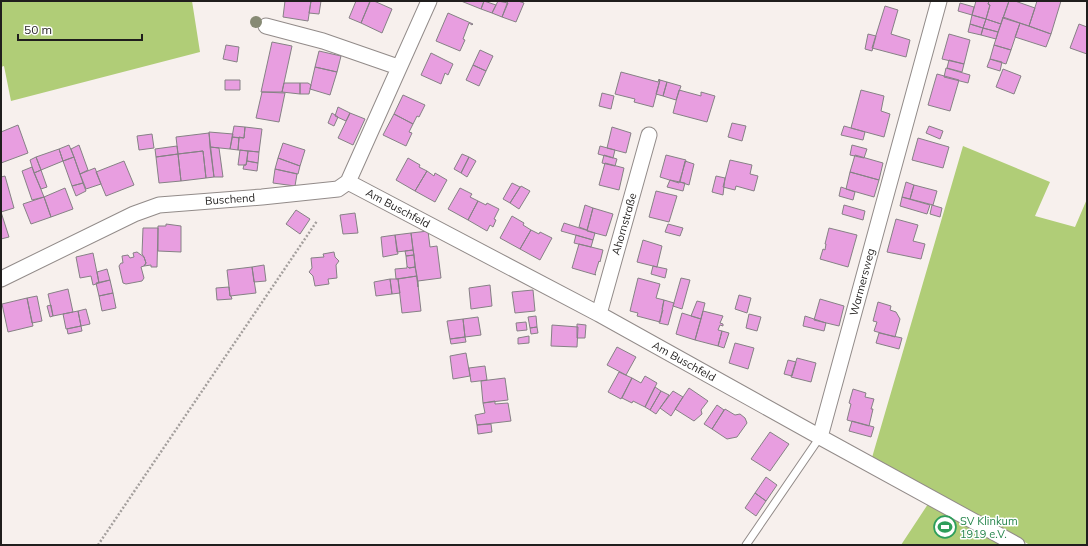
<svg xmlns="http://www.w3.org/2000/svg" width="1088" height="546" font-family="Mulish,sans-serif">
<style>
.green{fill:#b0cd77}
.building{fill:#e89ee0;stroke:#868185}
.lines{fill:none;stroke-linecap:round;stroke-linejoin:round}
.lane-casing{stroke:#928b89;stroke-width:9}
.street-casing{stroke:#928b89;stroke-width:17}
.path{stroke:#a49f9d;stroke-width:2.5;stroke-dasharray:2 2;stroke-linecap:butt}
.lane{stroke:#fff;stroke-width:7}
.street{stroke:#fff;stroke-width:15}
.tree{fill:#878a74}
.labels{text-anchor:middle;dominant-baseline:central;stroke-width:3;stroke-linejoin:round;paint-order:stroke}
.street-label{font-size:11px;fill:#201e1d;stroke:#fff}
.leisure-label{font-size:11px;fill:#27864d;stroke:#fff;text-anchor:start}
</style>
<rect width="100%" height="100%" fill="#f7f0ed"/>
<path class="green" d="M1 1H192L200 52 11 101 4 66 1 67Z
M963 146 1050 182 1035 216 1075 227 1087 199V545H1030L968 511 871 461Z
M930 501 1010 545H901Z"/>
<path class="building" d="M285 1H311L308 21 283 17Z
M311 1H321L319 14 309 13Z
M356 1H367L370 2 361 23 349 18Z
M370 1H374L392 9 382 33 361 23Z
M461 1H484L481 9Z
M484 1 496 5 492 13 481 9Z
M498 1 508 3 502 17 492 13Z
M508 1H518L524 3 516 22 502 17Z
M976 1H989L988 4 990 5 986 19 972 15Z
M989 1H1009L1001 24 986 19 990 5 988 4Z
M1009 1H1015L1035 8 1029 26 1003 18Z
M1037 1H1061L1051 34 1029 26Z
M960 3 974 7 972 15 958 11Z
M885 6 898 10 891 34 910 40 906 57 872 48Z
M448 13 473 24 472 25 469 23 463 39 465 40 460 51 436 41Z
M972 15 986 19 983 28 970 24Z
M1003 17 1020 23 1011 50 994 45Z
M986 19 1001 24 998 32 983 28Z
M1020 23 1051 34 1046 47 1015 37Z
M970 24 983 28 981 35 968 32Z
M1079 24 1087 27V54L1070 48Z
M983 28 998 32 996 39 981 35Z
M868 34 876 36 872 51 865 49Z
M949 34 970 40 964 64 942 59Z
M272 42 292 46 282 92H261Z
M226 45 239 47 237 62 223 59Z
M994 45 1011 50 1006 64 990 59Z
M480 50 493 56 486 71 473 65Z
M319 51 341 56 337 72 315 67Z
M431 53 453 64 448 75 445 73 441 84 421 75Z
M990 59 1002 62 1000 71 987 67Z
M949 60 964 64 962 72 947 68Z
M473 65 486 71 479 86 466 80Z
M315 67 337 72 330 95 310 89Z
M946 68 970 75 968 83 944 77Z
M1003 69 1021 76 1014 94 996 87Z
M621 72 658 82 659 79 660 80 653 107 634 102 635 99 615 94Z
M937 74 959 80 950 111 928 105Z
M225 80H240V90H225Z
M660 80 667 82 663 96 656 94Z
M667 82 681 86 676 100 663 96Z
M284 83H300V94L282 92Z
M300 83H308L311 85 309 94H300Z
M679 90 701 96V92L715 96 707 122 673 113Z
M861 90 884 96 881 111 890 114 884 137 851 128Z
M262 92 285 93 279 122 256 118Z
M602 93 614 96 611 109 599 106Z
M403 95 425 105 419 117 417 116 413 124 394 114Z
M338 107 350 113 346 121 335 116Z
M332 113 338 117 334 126 328 123Z
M350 113 365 119 353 145 338 138Z
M394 114 413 124 409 132 412 133 406 146 383 135Z
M732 123 746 126 742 141 728 137Z
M18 125 28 153 1 163V132Z
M234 126 245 127 244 138 232 137Z
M844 126 865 132 863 140 841 135Z
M929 126 943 131 940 139 926 133Z
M245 127 262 129 259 152 238 150 239 137 244 138Z
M612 127 631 133 626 153 607 148Z
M209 132 233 134 230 149 210 147Z
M209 133 214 177 206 178 203 151 178 154 176 137Z
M152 134 154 148 139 150 137 136Z
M232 137 239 138 238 150 230 149Z
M918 138 949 147 943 168 912 160Z
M283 143 305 150 300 166 278 158Z
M69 145 74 157 63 161 59 149Z
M79 145 88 170 80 174 71 149Z
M852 145 867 149 864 158 850 155Z
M177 146 178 154 156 157 155 149Z
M600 146 615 150 613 158 598 154Z
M210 147 219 148 223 177H214Z
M59 149 63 161 41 170 36 157Z
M240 150 248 151 246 165H238Z
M203 151 206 178 181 181 178 154Z
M248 151 259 152 258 163 247 161Z
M178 154 181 181 159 183 156 157Z
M462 154 469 157 461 173 454 169Z
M604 155 617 159 615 166 602 163Z
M666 155 686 160 679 183 660 177Z
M855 155 883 163 879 180 850 172Z
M36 157 41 170 34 173 30 160Z
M74 157 83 183 72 186 63 161Z
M469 157 476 161 467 177 461 173Z
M278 158 300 166 298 174 275 169Z
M408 158 420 165 419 167 427 171 415 191 396 180Z
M730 160 752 165 750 174 758 176 754 191 736 186 735 190 723 187Z
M124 161 134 185 106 196 96 172Z
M247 161 258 163 257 171 243 169 244 165H246Z
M685 161 694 164 689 185 680 182Z
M605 163 624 168 619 190 599 185Z
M32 167 44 197 32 200 22 171Z
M95 168 101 184 86 189 80 174Z
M275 169 297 174 295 186 273 183Z
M41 170 47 187 41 189 34 173Z
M427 171 434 176 435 173 447 180 435 202 415 191Z
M850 172 879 180 874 197 846 189Z
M5 176 14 208 1 212V177Z
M716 176 725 178 723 195 712 192Z
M670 180 685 183 683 191 667 187Z
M906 182 914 185 910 199 902 197Z
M83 183 86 191 76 196 72 186Z
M512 183 520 187 510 203 503 199Z
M914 185 937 191 933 205 910 199Z
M521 186 530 191 519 209 510 203Z
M841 187 855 192 853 200 839 196Z
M65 188 73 209 51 217 44 197Z
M460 188 472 194 470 197 478 201 468 220 448 209Z
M656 191 677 196 669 222 649 217Z
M44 197 51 217 31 224 23 204Z
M902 197 930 205 927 214 900 206Z
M478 201 486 205 487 203 499 209 494 219 496 220 493 227 490 225 487 231 468 220Z
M585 205 593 208 587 230 579 227Z
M844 205 865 211 863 220 842 214Z
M932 205 942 208 940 217 930 214Z
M593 208 613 214 606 236 587 231Z
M296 210 310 219 300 234 286 224Z
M1 212 9 237 1 239Z
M355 213 358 233 343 234 340 215Z
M512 216 524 223 523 225 531 230 520 249 500 238Z
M896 219 918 225 913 241 925 244 921 259 887 252Z
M564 223 595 233 593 240 561 231Z
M166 224 181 226V252L158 251V226H166Z
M668 224 683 228 680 236 665 232Z
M143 228H158L157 267H151V265L144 266 146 263 144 257 142 254Z
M829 228 857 235 848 267 820 259 823 249 825 250 826 244H825Z
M531 230 539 234 540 232 552 238 540 260 520 249Z
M428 231 430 247 437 246 441 278 418 281V287L411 233Z
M411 233 413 250 397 252 395 235Z
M395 235 398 254 383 257 381 237Z
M576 235 593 240 591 247 574 243Z
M643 240 662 246 657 267 637 262Z
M579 244 603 250 600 262 599 261 595 274 596 275 572 268Z
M413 250 414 255 406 256 405 251Z
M137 252 144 257 146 263 144 266 141 267 144 278 142 281 126 284 123 283 119 266 121 263H123L122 256 128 255 130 258 134 257 133 253Z
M334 252 335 257 339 261 336 265 337 278 328 279 329 284 315 286 313 276 309 272 312 268 311 258 324 257 323 254Z
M93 253 99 283 93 285 91 276 80 278 76 257Z
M414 255 415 267 409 268 407 266 406 256Z
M264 265 266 281 254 282 252 267Z
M407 266 409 268 415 267 417 276 396 279 395 269 407 268Z
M653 266 667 269 665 278 651 274Z
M252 267 256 293 230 296 227 270Z
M107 269 110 280 99 283 97 272Z
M417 276 421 311 402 313 398 279Z
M638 278 660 284 656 298 664 300 660 322 637 316 638 313 630 311Z
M681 278 690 280 682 309 673 306Z
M390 279 392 294 376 296 374 282Z
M390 279H398L400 293 392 294Z
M110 280 113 293 99 296 96 283Z
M490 285 492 306 471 309 469 288Z
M229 287 230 296H231L232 299 217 300 216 288Z
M68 289 73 312 53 316 48 294Z
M533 290 535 311 515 313 512 292Z
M113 293 116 308 102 311 99 296Z
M739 295 751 298 747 313 735 309Z
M37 296 42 321 32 323 27 298Z
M27 298 33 326 8 332 2 304Z
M820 299 844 306 839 326 814 320Z
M664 300 674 303 668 325 659 323 663 310 662 309Z
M697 301 705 303 701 319 691 316Z
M878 302 891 306 890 310 896 312 900 319 895 337 874 331 877 322 873 321Z
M51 305 53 316 50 317 47 306Z
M86 309 90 324 81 326 78 311Z
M78 311 81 326 66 329 63 314Z
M703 311 723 316 720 323 723 324V326L720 325 718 330 722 331 718 346 695 340Z
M682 313 701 319 695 340 676 334Z
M749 314 761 317 757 331 746 328Z
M536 316 537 327 530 328 528 317Z
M805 316 826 323 824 331 803 326Z
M478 317 481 335 465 337 463 319Z
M463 319 465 337 450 339 447 321Z
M526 322 527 330 517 331 516 323Z
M577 324 586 325 585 338H577Z
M552 325 578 327 577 347 551 346Z
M81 326 82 331 68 334 67 329Z
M537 327 538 333 531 334 530 328Z
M722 331 729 333 724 348 718 346Z
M879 333 902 338 899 349 876 343Z
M529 336V343L518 344V338Z
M465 337 466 342 451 344 450 339Z
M735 343 754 348 748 369 729 363Z
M617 347 636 357 626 375 607 365Z
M466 353 470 376 453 379 450 356Z
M797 358 816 363 811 382 791 377Z
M788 360 796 362 792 376 784 374Z
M485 366 487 380 471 382 469 368Z
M619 372 632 378 621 399 608 392Z
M645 376 657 383 645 407 633 401 632 403 622 398 632 378 641 383Z
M505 378 508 400 483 403 481 381Z
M655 387 661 391 650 410 645 407Z
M689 388 708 401 701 410 702 414 694 421 675 409Z
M853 389 866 393 865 397 874 399 871 409H873L869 426 847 420 851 404 849 403Z
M661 391 669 395 656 414 650 410Z
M673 391 683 397 671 416 660 408Z
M495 401V404L508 403 511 421 477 425 475 415 485 413 483 403Z
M717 405 724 410 712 429 704 424Z
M725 409 735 415 740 414 745 418 747 423 737 437 727 439 712 429Z
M852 421 874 427 871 437 849 431Z
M491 424 492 432 478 434 477 425Z
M770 432 789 444 770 471 751 459Z
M766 477 777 485 766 501 755 493Z
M755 493 766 501 756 516 745 508Z"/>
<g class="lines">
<g class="lane-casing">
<path id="lane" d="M746 545 820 437"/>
</g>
<g class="street-casing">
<path id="street" d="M266 26 323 41 398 67
M348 182 599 314 820 437 1017 545
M1 279 134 214 159 205 262 197 338 189 348 182 429 1
M599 314 649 135
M820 437 939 1"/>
</g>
<path class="path" d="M98 545 317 221"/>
<use href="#lane" class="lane"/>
<use href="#street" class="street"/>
</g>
<circle class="tree" cx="256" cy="22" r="6"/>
<defs>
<g id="stadium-ring" transform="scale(1.15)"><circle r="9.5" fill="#fff" stroke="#2e9e5b" stroke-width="1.5"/><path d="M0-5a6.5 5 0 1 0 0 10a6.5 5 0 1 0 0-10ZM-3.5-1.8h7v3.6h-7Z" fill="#2e9e5b"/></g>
</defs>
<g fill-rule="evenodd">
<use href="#stadium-ring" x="945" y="527"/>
</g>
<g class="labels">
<g class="street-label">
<text transform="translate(230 199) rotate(-4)">Buschend</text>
<text transform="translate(398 208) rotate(28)">Am Buschfeld</text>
<text transform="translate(624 224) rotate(-74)">Ahornstraße</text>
<text transform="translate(862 282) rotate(-75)">Warmersweg</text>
<text transform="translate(684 361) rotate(29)">Am Buschfeld</text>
</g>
<g class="leisure-label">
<text x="960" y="521">SV Klinkum<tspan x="960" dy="13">1919 e.V.</tspan></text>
</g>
</g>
<rect width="1088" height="546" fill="none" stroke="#201e1d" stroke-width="4"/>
<path d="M18 34v6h124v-6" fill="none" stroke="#201e1d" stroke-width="2"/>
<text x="24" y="34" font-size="12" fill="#201e1d" stroke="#ffffff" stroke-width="3" paint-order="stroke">50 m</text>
</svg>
